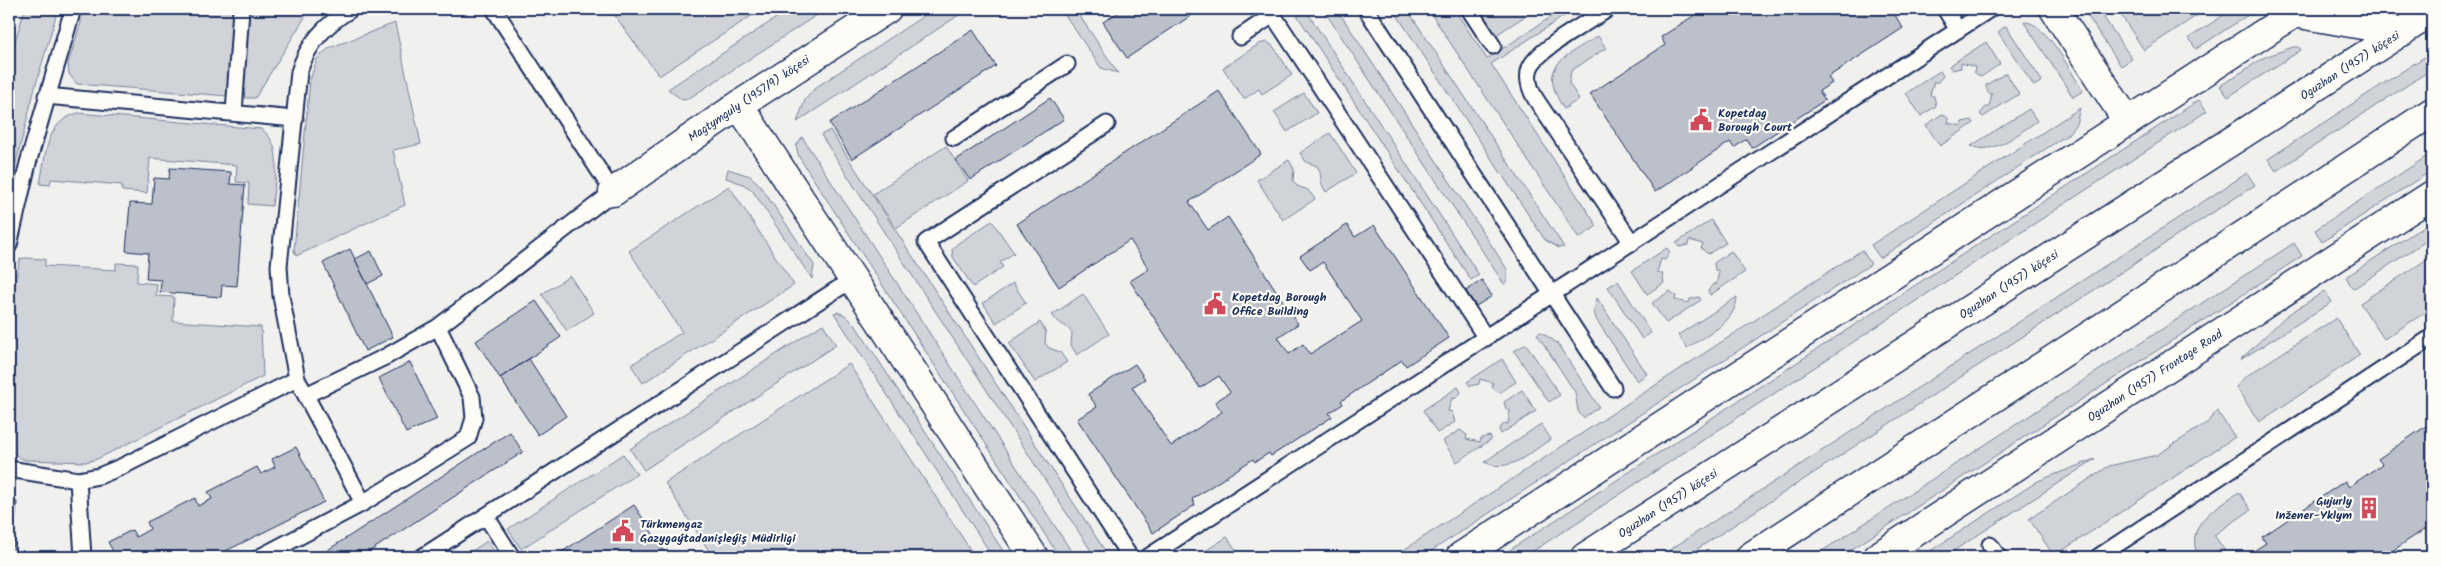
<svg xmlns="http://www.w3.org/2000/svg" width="2441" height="566" font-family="Kalam,sans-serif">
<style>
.green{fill:#d0d3d8;stroke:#76819b}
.building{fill:#bbc0ca;stroke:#1b2f5e}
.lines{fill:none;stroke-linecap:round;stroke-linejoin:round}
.lane-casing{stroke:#1b2f5e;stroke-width:19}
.street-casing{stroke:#1b2f5e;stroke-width:31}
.secondary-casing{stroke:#1b2f5e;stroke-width:31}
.lane{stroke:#fdfcf7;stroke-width:15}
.street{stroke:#fdfcf7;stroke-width:28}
.secondary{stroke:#fdfcf7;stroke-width:28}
.labels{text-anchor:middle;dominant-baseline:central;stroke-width:4.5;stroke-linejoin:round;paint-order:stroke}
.street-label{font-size:12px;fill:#1b2f5e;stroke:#fdfcf7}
.poi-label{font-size:12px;font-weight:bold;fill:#1b2f5e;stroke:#fdfcf7;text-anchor:start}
</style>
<rect width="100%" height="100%" fill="#f0f0ee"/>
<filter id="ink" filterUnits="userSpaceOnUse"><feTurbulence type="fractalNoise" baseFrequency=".02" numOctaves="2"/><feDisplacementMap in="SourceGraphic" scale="10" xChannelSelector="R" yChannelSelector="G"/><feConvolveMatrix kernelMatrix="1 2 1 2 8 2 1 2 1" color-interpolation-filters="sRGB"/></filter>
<g filter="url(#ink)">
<path class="green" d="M25 9H58L36 84 9 190V60Z
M85 9H234L228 96 77 84 69 74 68 64Z
M249 9H310L255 98H242Z
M610 9H762L659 76Z
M790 9H826L688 99 682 100 668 89Z
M934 9H968L797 122 805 100 815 88Z
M1061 9H1075L1118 73 1101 68Z
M1293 9H1305L1479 275 1471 280Z
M1323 9H1337L1507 269V282L1504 284Z
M1393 9H1407L1564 247 1559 248 1545 240Z
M1428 9H1454L1487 59 1563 9H1575L1491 64 1597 226 1579 238Z
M1479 9H1536L1496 35Z
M2083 9H2098L2132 59 2121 66Z
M2117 9H2207L2144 50Z
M2233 9H2257L2196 49 2189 38Z
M2024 22C2045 20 2072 74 2083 91L2073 97Z
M395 23 421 144 393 150 405 205 296 256 294 250 310 80 317 59 329 48Z
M2006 26 2042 81 2034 86 1998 32Z
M1598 36 1606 48 1571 71 1569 83 1579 99 1564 109C1536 65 1564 58 1598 36Z
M1267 42 1273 46 1292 75 1262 94 1259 89 1244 99 1223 68 1259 44Z
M1986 42 2000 64 1981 77 1974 72 1975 67 1961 63V68L1952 70 1949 66Z
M2293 47H2299L2301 50 2228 97 2220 86 2265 57Z
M2432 52V69L2276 171 2268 159Z
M1940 71 1943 76 1937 83 1934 81 1930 95 1934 96 1936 106 1921 116 1906 93Z
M2006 73 2019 94 1983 117 1980 114 1986 107H1989L1992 94 1988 93 1986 85Z
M1304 93 1317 113 1287 132 1274 112Z
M2199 100 2207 111 1524 557H1499Z
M2080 108 2076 124 2067 135 1880 258 1871 245Z
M2029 109 2037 121C2019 133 1994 156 1971 146Z
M78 113 261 129C285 145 274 181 272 206L248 204 249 183 236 182 237 165 150 158 147 193 122 191V185L51 179 50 185 40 184C46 155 45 122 78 113Z
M1942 114 1949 119 1948 123 1962 126V122L1972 120 1974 123 1940 146 1926 125Z
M830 130 1109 557H1095L821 135Z
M1330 133 1356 173 1326 192C1317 179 1324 177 1317 166L1306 162 1300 153Z
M802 137 1075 557H1063L1055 550 799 157 796 146Z
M946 146 968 181 896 228 873 194Z
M2432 153V170L2322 242 2315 230Z
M1289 160 1294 169 1293 181 1297 186 1308 190 1315 199 1283 220 1257 180Z
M728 169 750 176 759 184 814 265 812 279 752 190 743 184 726 178Z
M2247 173 2255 185 1685 557H1659Z
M729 186 794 285 643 383 631 365 682 332 629 251Z
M1711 220 1726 243 1708 254 1701 248 1703 244 1689 240 1688 245 1679 247 1676 243Z
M992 221 1014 253 1000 262 1003 267 973 287 953 257 952 250 957 244Z
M2432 221V237L2353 289 2346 277Z
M2294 243 2302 256 1840 557H1813Z
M1667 248 1670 252 1665 260 1661 259 1657 272 1662 273 1664 283 1647 294 1632 271Z
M1862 250 1871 264 1422 557H1393Z
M1731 251 1745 272 1710 295 1708 291 1713 284 1716 285 1719 271 1715 270 1714 263Z
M2432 256V308L2384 339 2360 303Z
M25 258 45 259V266L116 270V263L138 264 137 282 157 284 156 296 174 297 173 321 261 327 263 376 97 459 86 462 26 460 20 458 9 448V310L20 259Z
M570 276 594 313 567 331 542 294Z
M1618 281 1651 333 1642 339 1608 287Z
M1013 283 1026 303 996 323 983 303Z
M1670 291 1676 296 1675 300 1689 303 1690 299 1699 297 1701 300 1666 323 1652 303Z
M2325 291 2332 302 2240 360 2286 316Z
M1083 294 1109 334 1077 355 1071 345 1072 333C1066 324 1058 324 1052 315Z
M1737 297C1736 323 1705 336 1687 348L1678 335Z
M1597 298 1647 374 1637 381 1596 319 1594 311Z
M837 312 845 315 856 326 1007 557H993L834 313Z
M2336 318 2360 355 2259 422 2236 387 2245 377Z
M1040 322 1046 332 1045 343 1049 348 1060 352 1067 362 1035 382 1009 343Z
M823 324 836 345 644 470 630 449Z
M1541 332 1557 343 1599 407 1583 418 1578 411 1575 392 1537 334Z
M1526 344 1560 395 1549 402 1514 351Z
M1502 359 1516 382 1499 393 1492 387 1493 383 1480 379 1479 384 1470 386 1467 382Z
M849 364 975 557H713L665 483Z
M1458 387 1461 392 1455 399 1452 398 1448 411 1452 412 1455 422 1437 433 1423 410Z
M1522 390 1536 411 1501 434 1499 430 1504 423 1508 424 1510 410 1506 409 1504 402Z
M2217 411 2235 437 2054 556 2029 519 2109 466 2157 455 2208 422Z
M1541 424 1551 439C1529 453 1510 474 1484 462Z
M1460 430 1467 435 1466 439 1480 442 1481 438 1490 436 1492 439 1457 462 1443 441Z
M623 454 637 474 521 549 508 529Z
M2095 459 1944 557H1921L2038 481Z
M2239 492 2251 510 2214 535 2229 557H2198C2184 523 2216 508 2239 492Z
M1227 537 1241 557H1196Z
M487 541 498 557H463Z"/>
<path class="building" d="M1124 9H1201L1127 58 1103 22Z
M1704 9H1891L1903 28 1828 77 1832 83 1819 91 1825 100 1752 148 1746 139 1734 148 1730 142 1655 192 1590 94 1665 45 1661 37Z
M973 30 996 66 852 159 829 123Z
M1219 91 1261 154 1189 202 1208 230 1228 217 1298 324 1278 337 1289 354 1303 344 1310 354 1362 321 1323 262 1310 270 1300 256 1347 225 1355 237 1374 225 1449 338 1406 366 1402 360 1341 401 1343 404 1329 413 1332 417 1271 456 1269 453 1255 462 1253 459 1192 499 1195 505 1153 533 1077 419 1097 407 1088 394 1135 364 1145 379 1132 387 1171 446 1222 412 1215 402 1230 392 1219 376 1200 388 1130 281 1149 269 1130 240 1059 287 1017 224Z
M1050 98 1064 119 970 180 956 160Z
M170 168 231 172 230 184 245 185 237 286 222 285 221 297 160 292 161 280 146 279 148 253 126 251 130 203 152 204 154 178 169 179Z
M350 249 393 337 365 351 323 263Z
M371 251 383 276 367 284 355 259Z
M1482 280 1492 296 1476 306 1466 291Z
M536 301 561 337 500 378 476 341Z
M529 359 566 416 538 435 500 378Z
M410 362 437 419 406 433 379 378Z
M2432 422V537L2425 529 2392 551 2396 557H2247L2246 556 2266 543 2262 537 2345 481 2349 487 2382 464 2378 459Z
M510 432 523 452 361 557H317Z
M296 447 324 502 214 557H116L108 542 132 530 136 537 150 529 147 522 195 498 198 506 212 499 208 492 257 467 261 474 275 467 272 459Z
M9 501 17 502 15 526H9Z
M634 505 668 557H554Z
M9 539H14L13 557H9Z"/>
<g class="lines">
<g class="lane-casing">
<path id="lane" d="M1366 9 1613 388
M1469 9 1493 46
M1608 9C1590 21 1536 50 1530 68 1526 79 1530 89 1535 98L1632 243
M1945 9 1958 30
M1240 37 1273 15 1486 338
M46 96 295 119
M234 113 241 9
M1107 124 926 242 1130 557
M954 138 1067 64
M9 245 28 163 73 9
M297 379 281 296 279 266 299 72C308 43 325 25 351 9
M306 395 387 356 438 327
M9 469 78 480
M486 516 512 557
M1990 545 1998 557
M83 557 78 480 99 476 121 467 297 379 363 503 468 438 474 418 472 397 438 327 613 192 494 9
M260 557 363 503
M422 557 853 279
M1148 557 1990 9
M2098 557 2432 337"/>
</g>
<g class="street-casing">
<path id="street" d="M2054 9 2128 122
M739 105 1034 557
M613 192 739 105 887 9
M1460 557 2301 9
M1877 557 2432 195"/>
</g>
<g class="secondary-casing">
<path id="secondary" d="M2294 13 2402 32
M1585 557 2432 12
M1750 557 2432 112"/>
</g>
<use href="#lane" class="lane"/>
<use href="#street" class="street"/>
<use href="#secondary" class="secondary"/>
</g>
</g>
<defs>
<g id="civic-bare" transform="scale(1.725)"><path d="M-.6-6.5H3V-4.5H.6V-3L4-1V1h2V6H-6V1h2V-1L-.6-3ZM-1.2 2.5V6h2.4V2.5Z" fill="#d1495b" stroke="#fdfcf7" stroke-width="2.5" paint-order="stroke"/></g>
<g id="building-bare" transform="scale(1.725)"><path d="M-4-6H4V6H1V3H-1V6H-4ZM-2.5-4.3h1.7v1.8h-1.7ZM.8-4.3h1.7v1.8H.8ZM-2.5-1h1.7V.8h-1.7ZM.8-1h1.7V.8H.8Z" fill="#d1495b" stroke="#fdfcf7" stroke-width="2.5" paint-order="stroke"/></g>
</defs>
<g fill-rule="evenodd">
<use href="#civic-bare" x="1701" y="120"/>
<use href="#civic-bare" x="1215" y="304"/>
<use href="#building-bare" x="2369" y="508"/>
<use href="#civic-bare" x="623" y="531"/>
</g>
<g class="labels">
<g class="street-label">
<text transform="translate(2350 66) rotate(-33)">Oguzhan (1957) köçesi</text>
<text transform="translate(749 99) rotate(-34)">Magtymguly (1957/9) köçesi</text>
<text transform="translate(2009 285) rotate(-33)">Oguzhan (1957) köçesi</text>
<text transform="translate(2155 376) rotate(-33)">Oguzhan (1957) Frontage Road</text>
<text transform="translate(1668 504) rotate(-33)">Oguzhan (1957) köçesi</text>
</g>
<g class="poi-label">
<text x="1718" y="113">Kopetdag<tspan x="1718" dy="14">Borough Court</tspan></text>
<text x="1232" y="297">Kopetdag Borough<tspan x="1232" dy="14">Office Building</tspan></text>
<text x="2352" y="501" text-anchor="end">Gujurly<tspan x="2352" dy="14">Inžener-Yklym</tspan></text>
<text x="640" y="524">Türkmengaz<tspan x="640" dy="14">Gazygaýtadanişleýiş Müdirligi</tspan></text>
</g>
</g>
<rect width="2441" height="566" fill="none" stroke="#fdfcf7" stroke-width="30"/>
<rect x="15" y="15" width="2411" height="536" fill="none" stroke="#1b2f5e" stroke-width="2" filter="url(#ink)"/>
</svg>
